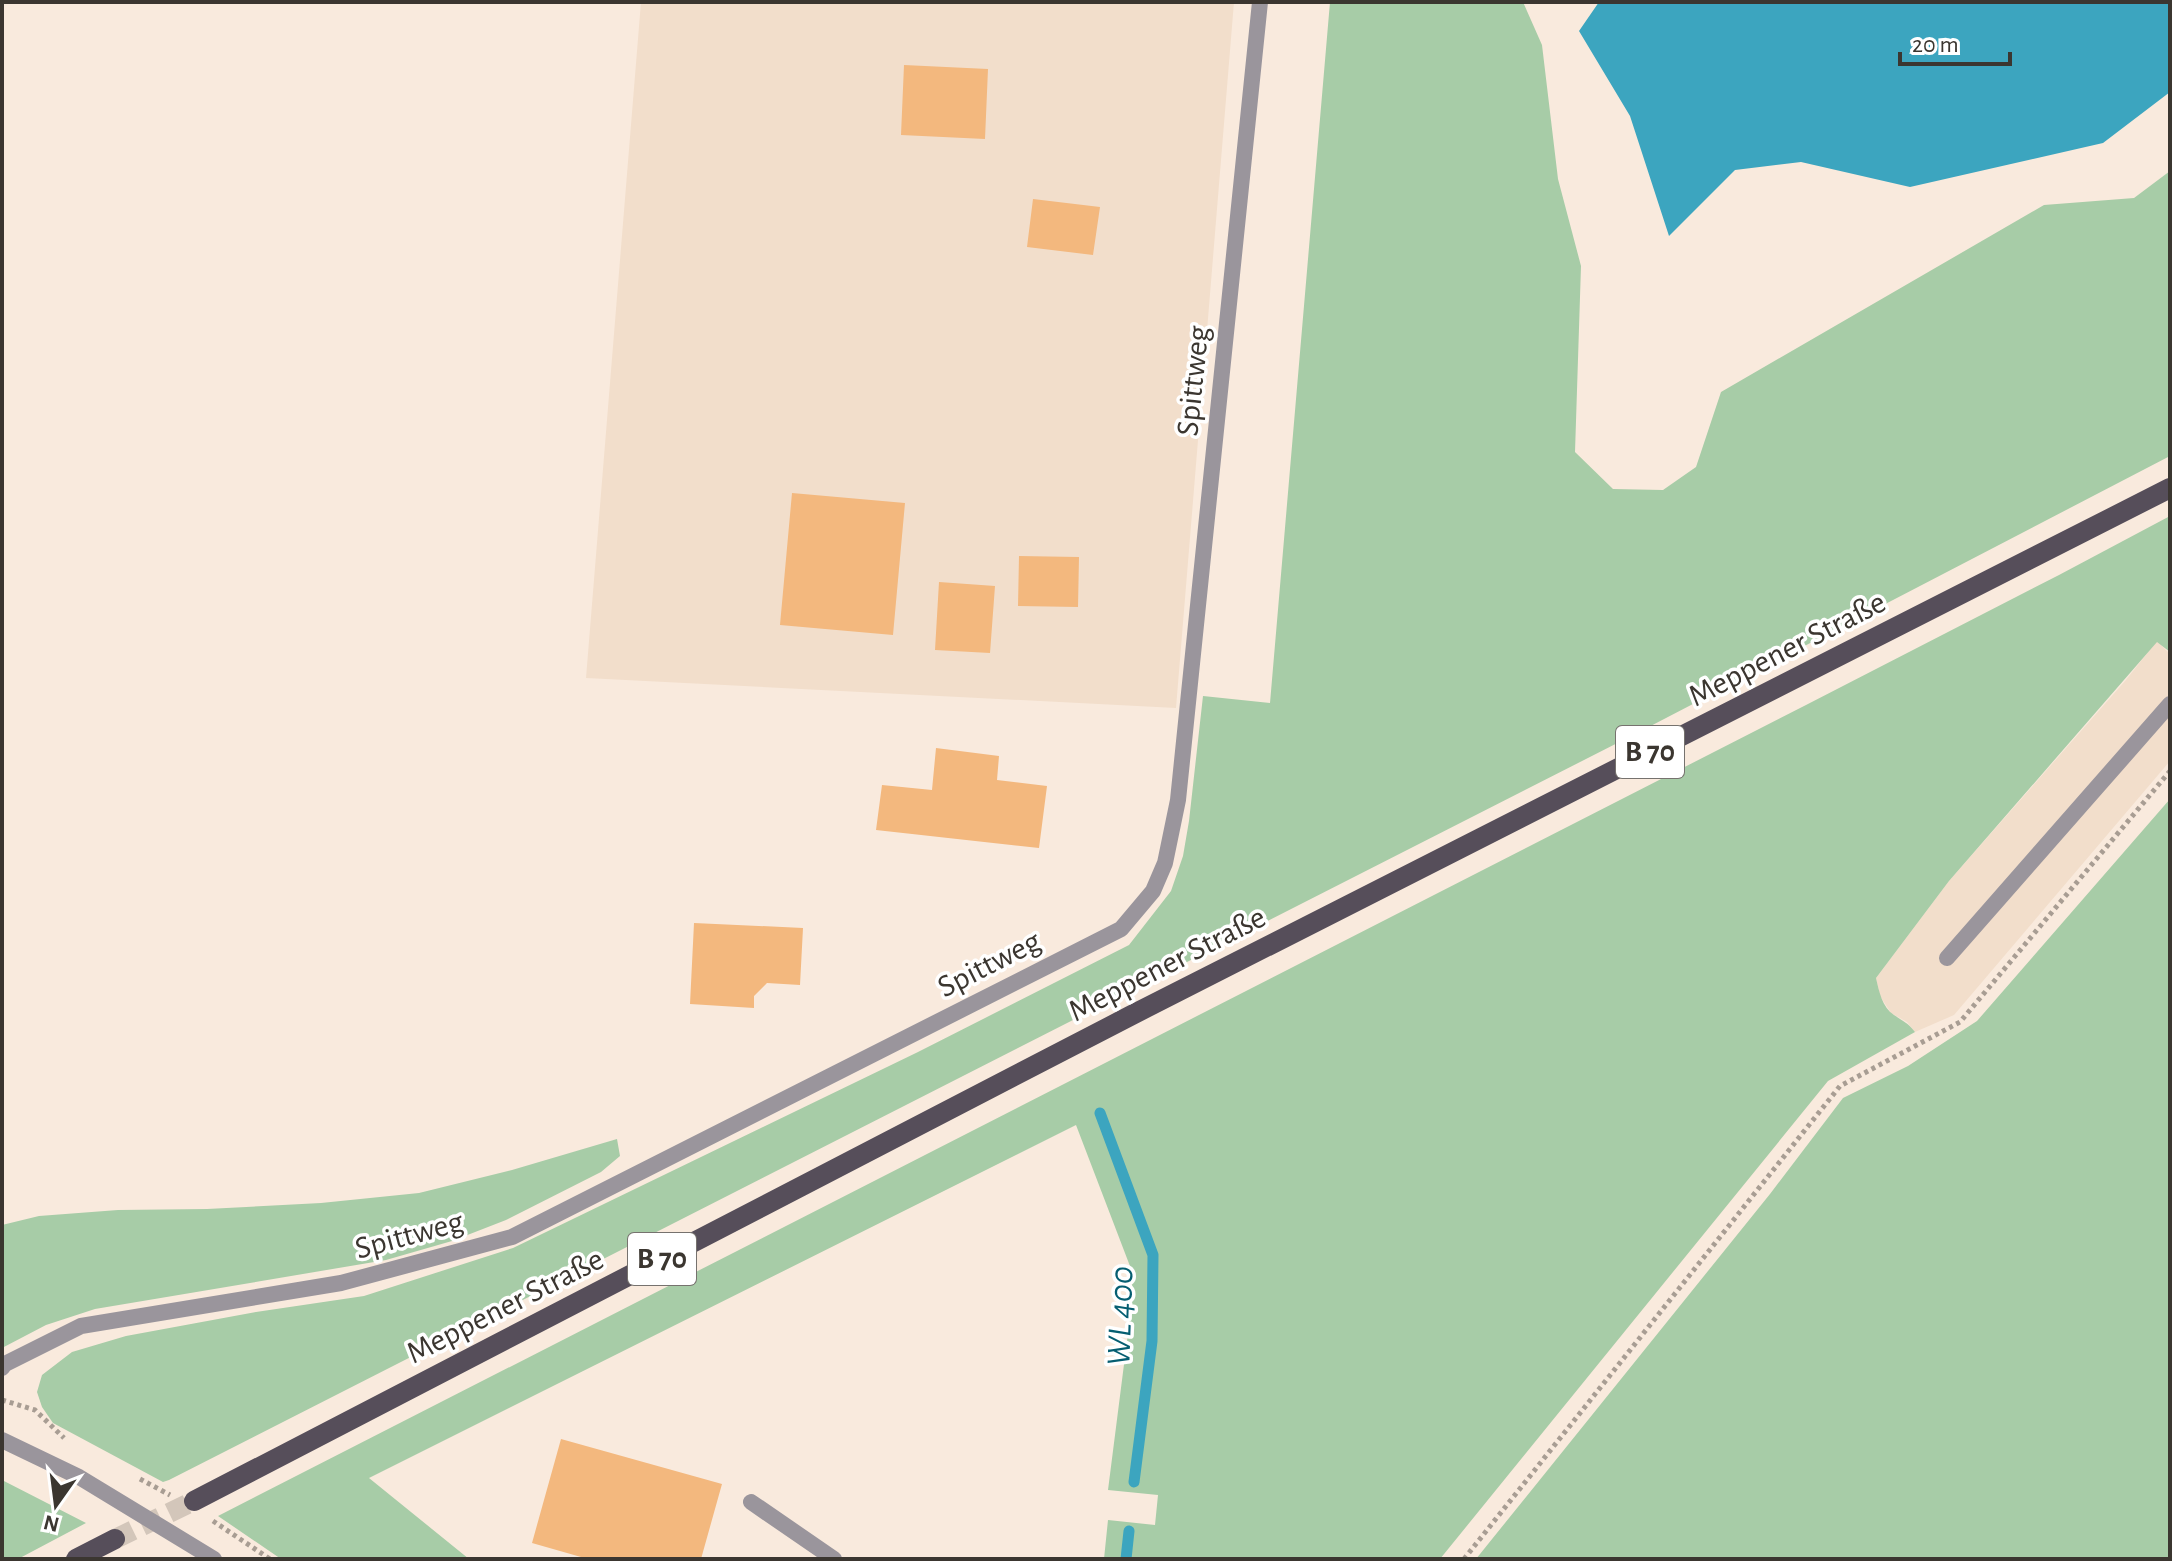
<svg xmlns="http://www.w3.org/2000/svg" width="2172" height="1561" font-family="'Alegreya Sans',sans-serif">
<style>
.built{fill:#f2decb}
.green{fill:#a7cca7}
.water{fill:#3ca5bf}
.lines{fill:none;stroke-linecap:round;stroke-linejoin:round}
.stream{stroke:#3ca5bf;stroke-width:11}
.building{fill:#f3b87e}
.primary-tunnel{stroke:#d3c6ba;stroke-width:20;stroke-dasharray:20 10;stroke-linecap:butt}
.path{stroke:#a89d93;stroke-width:5;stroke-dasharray:4 4;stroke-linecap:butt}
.service{stroke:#9a959c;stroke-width:16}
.minor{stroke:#9a959c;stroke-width:16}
.primary{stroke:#564e5a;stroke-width:20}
.labels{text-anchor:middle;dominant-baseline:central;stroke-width:7;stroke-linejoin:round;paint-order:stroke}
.shield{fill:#fff;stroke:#76726e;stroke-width:2}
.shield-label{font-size:30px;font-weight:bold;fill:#3b3630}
.street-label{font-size:32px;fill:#3b3630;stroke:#fff}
.water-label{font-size:34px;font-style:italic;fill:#055e71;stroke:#fff}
</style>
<rect width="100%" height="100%" fill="#f9eadd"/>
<path class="built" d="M641 2H1234L1176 708 586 678Z
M2157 641 2170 654V761L1954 1015 1915 1032 1907 1022 1891 1013 1880 996 1876 978 1949 881 2125 681Z"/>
<path class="green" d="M1330 2H1523L1542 45 1558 179 1581 266 1575 452 1613 489 1663 490 1696 467 1721 392 2044 205 2134 198 2170 171V456L1641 731 169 1480 163 1482 53 1423 42 1407 37 1392 42 1375 72 1352 126 1336 256 1312 364 1296 513 1248 918 1052 1129 945 1171 891 1183 856 1189 821 1203 696 1270 703Z
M2170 516V652L2157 642 1949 881 1876 978C1879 991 1882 1007 1894 1015 1904 1022 1907 1022 1915 1032L1828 1081 1440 1559H1104L1108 1520 1155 1525 1158 1495 1108 1490 1128 1333 1133 1274 1076 1125 369 1478 469 1559H281L218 1516 1806 705 2059 575Z
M2170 799V1559H1476L1770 1194 1843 1098 1908 1066 1977 1021Z
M617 1139 620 1156 601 1172 506 1220 452 1241 386 1260 95 1309 46 1325 2 1348V1225L39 1216 118 1210 207 1209 321 1203 419 1193 512 1170Z
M2 1480 86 1523 18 1559H2Z"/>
<path class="water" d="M1599 2H2170V92L2103 143 1910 187 1801 162 1735 170 1669 236 1630 116 1579 31Z"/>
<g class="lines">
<path class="stream" d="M1100 1113 1153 1255 1152 1341 1134 1482
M1126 1559 1129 1531"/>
</g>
<path class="building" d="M904 65 988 69 985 139 901 135Z
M1033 199 1100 207 1093 255 1027 247Z
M792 493 905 503 893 635 780 625Z
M1019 556 1079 557 1078 607 1018 606Z
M939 582 995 586 990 653 935 650Z
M936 748 999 756 997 780 1047 786 1039 848 876 830 882 785 932 790Z
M694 923 803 928 800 985 767 983 754 996V1008L690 1004Z
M561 1439 722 1484 701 1559H588L532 1543Z"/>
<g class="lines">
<path class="primary-tunnel" d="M115 1539 194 1501"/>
<path class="path" d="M2 1400 35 1410 64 1438
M140 1479 170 1495
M213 1521 270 1559
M1464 1559 1840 1086 1960 1022 2170 771"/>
<path class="service" d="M1947 958 2170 704
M751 1502 834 1559"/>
<path class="minor" d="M2 1368 5 1364 81 1326 341 1283 512 1237 1121 929 1153 891 1165 863 1178 800 1260 2
M2 1440 79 1477 214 1559"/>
<path class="primary" d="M194 1501 1130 1016 2170 488
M76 1559 115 1539"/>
</g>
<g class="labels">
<g class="shield">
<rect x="1616" y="726" width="68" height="52" rx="6"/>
<rect x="628" y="1233" width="68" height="52" rx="6"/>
</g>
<g class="shield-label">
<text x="1650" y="752">B 70</text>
<text x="662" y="1259">B 70</text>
</g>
<g class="street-label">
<text transform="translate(1193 381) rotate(-84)">Spittweg</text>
<text transform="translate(1787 649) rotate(-27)">Meppener Straße</text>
<text transform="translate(989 964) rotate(-27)">Spittweg</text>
<text transform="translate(1167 964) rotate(-27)">Meppener Straße</text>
<text transform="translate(409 1235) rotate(-15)">Spittweg</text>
<text transform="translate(505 1306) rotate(-27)">Meppener Straße</text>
</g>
<g class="water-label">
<text transform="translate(1121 1316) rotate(-88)">WL 400</text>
</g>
</g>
<rect width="2172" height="1561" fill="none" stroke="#3b3630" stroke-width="8"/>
<g transform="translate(56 1505) rotate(194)" stroke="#ffffff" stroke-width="6" paint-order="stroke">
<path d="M0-6L14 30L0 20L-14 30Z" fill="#3b3630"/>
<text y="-12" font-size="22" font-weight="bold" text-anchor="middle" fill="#3b3630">N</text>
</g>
<path d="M1900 52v12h110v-12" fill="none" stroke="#3b3630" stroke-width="4"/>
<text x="1912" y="52" font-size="24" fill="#3b3630" stroke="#ffffff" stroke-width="6" paint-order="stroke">20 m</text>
</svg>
